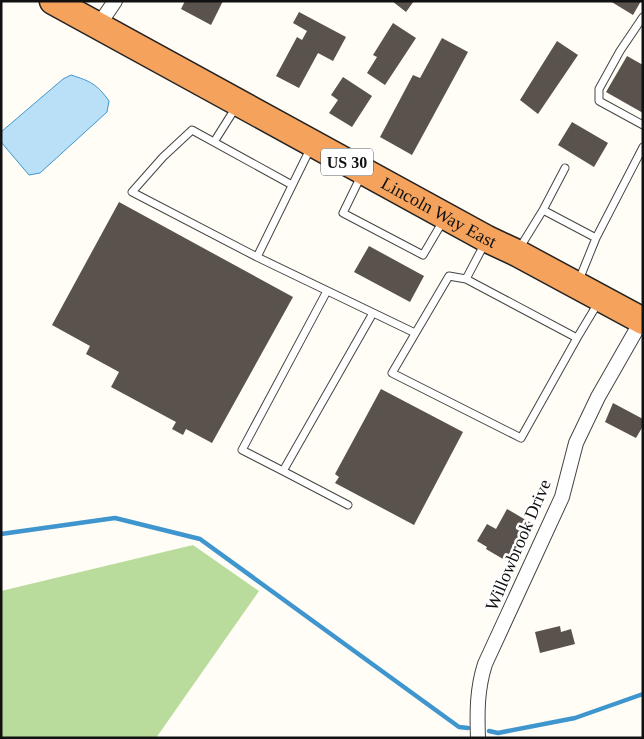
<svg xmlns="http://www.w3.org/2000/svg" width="644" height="739" font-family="Georgia,serif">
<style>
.forest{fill:#b9dc9c}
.water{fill:#b9e0f7;stroke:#3f96cf}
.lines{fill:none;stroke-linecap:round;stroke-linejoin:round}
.stream{stroke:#3f96cf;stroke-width:4.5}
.building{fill:#5a524d}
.lane-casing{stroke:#444;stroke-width:9}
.street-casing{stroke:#444;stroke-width:16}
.highway-casing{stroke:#222;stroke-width:29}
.lane{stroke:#fff;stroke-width:7}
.street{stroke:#fff;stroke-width:14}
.highway{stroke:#f5a25d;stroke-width:26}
.labels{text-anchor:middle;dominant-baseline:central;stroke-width:5;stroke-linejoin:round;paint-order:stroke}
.shield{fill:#fff;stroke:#585858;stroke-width:1}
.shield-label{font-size:16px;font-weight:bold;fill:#111}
.street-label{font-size:18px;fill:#111;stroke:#fff}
</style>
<rect width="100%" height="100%" fill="#fffdf5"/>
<path class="forest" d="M193 545 259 591 156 738H1V591Z"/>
<path class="water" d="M71 75C90 81 97 84 109 101L107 112 40 173 29 175 1 142V132L63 79Z"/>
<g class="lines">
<path class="stream" d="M1 534 115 518 200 539 459 727 468 728
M489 731 498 733 575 718 643 694"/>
</g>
<path class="building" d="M185 1H223L211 25 181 9Z
M392 1H414L406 12Z
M610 1H641L633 15Z
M299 12 346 37 333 61 318 53 299 88 276 76 297 37 302 40 307 31 293 23Z
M393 23 416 38 385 85 367 73 377 57 373 55Z
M442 38 468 52 412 155 380 137 413 75 420 78Z
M557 41 578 55 538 114 520 100Z
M627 56 643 65V113L606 92Z
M343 77 372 96 352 127 329 113 338 100 331 95Z
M572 122 608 143 594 167 558 145Z
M119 202 293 297 212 443 186 429 183 435 172 429 176 422 111 387 119 372 86 354 90 346 52 325Z
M369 246 424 276 410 302 354 272Z
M381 389 463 432 414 525 335 483 339 477 335 474Z
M613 403 643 419V426L636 438 605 422Z
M507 509 531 523 508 562 486 549 487 547 477 541 487 524 496 529Z
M560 626 561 632 571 629 575 644 540 653 535 632Z"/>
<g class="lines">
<g class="lane-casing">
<path id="lane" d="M643 17 620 51 599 89V101L643 125
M214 142 236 107
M311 147 257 257 415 333
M361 176 343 213 423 255 443 221
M543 210 565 168
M596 238 643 147
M485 243 466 279 577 338 598 303
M519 249 543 210 596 238 579 280
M257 257 132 192 163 157 192 130 292 185
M466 279 449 276 392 373 521 438 577 338
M327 291 242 450 283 471 373 313
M283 471 348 505"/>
</g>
<g class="street-casing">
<path id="street" d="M98 26 115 1
M478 738C477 712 477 689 485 664L562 497 576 443 598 397 642 320"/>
</g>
<g class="highway-casing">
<g id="highway">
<path id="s1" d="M53 1 487 239 517 253 643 321"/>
</g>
</g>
<use href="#lane" class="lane"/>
<use href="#street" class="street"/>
<use href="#highway" class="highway"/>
</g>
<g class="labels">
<rect class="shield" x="321" y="148.5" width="52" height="27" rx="4"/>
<g class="shield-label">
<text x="347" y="162">US 30</text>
</g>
<g class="street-label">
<text stroke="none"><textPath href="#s1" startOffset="440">Lincoln Way East</textPath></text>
<text transform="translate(518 545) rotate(-67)">Willowbrook Drive</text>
</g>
</g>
<rect width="644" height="739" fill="none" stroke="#111111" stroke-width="5"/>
</svg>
